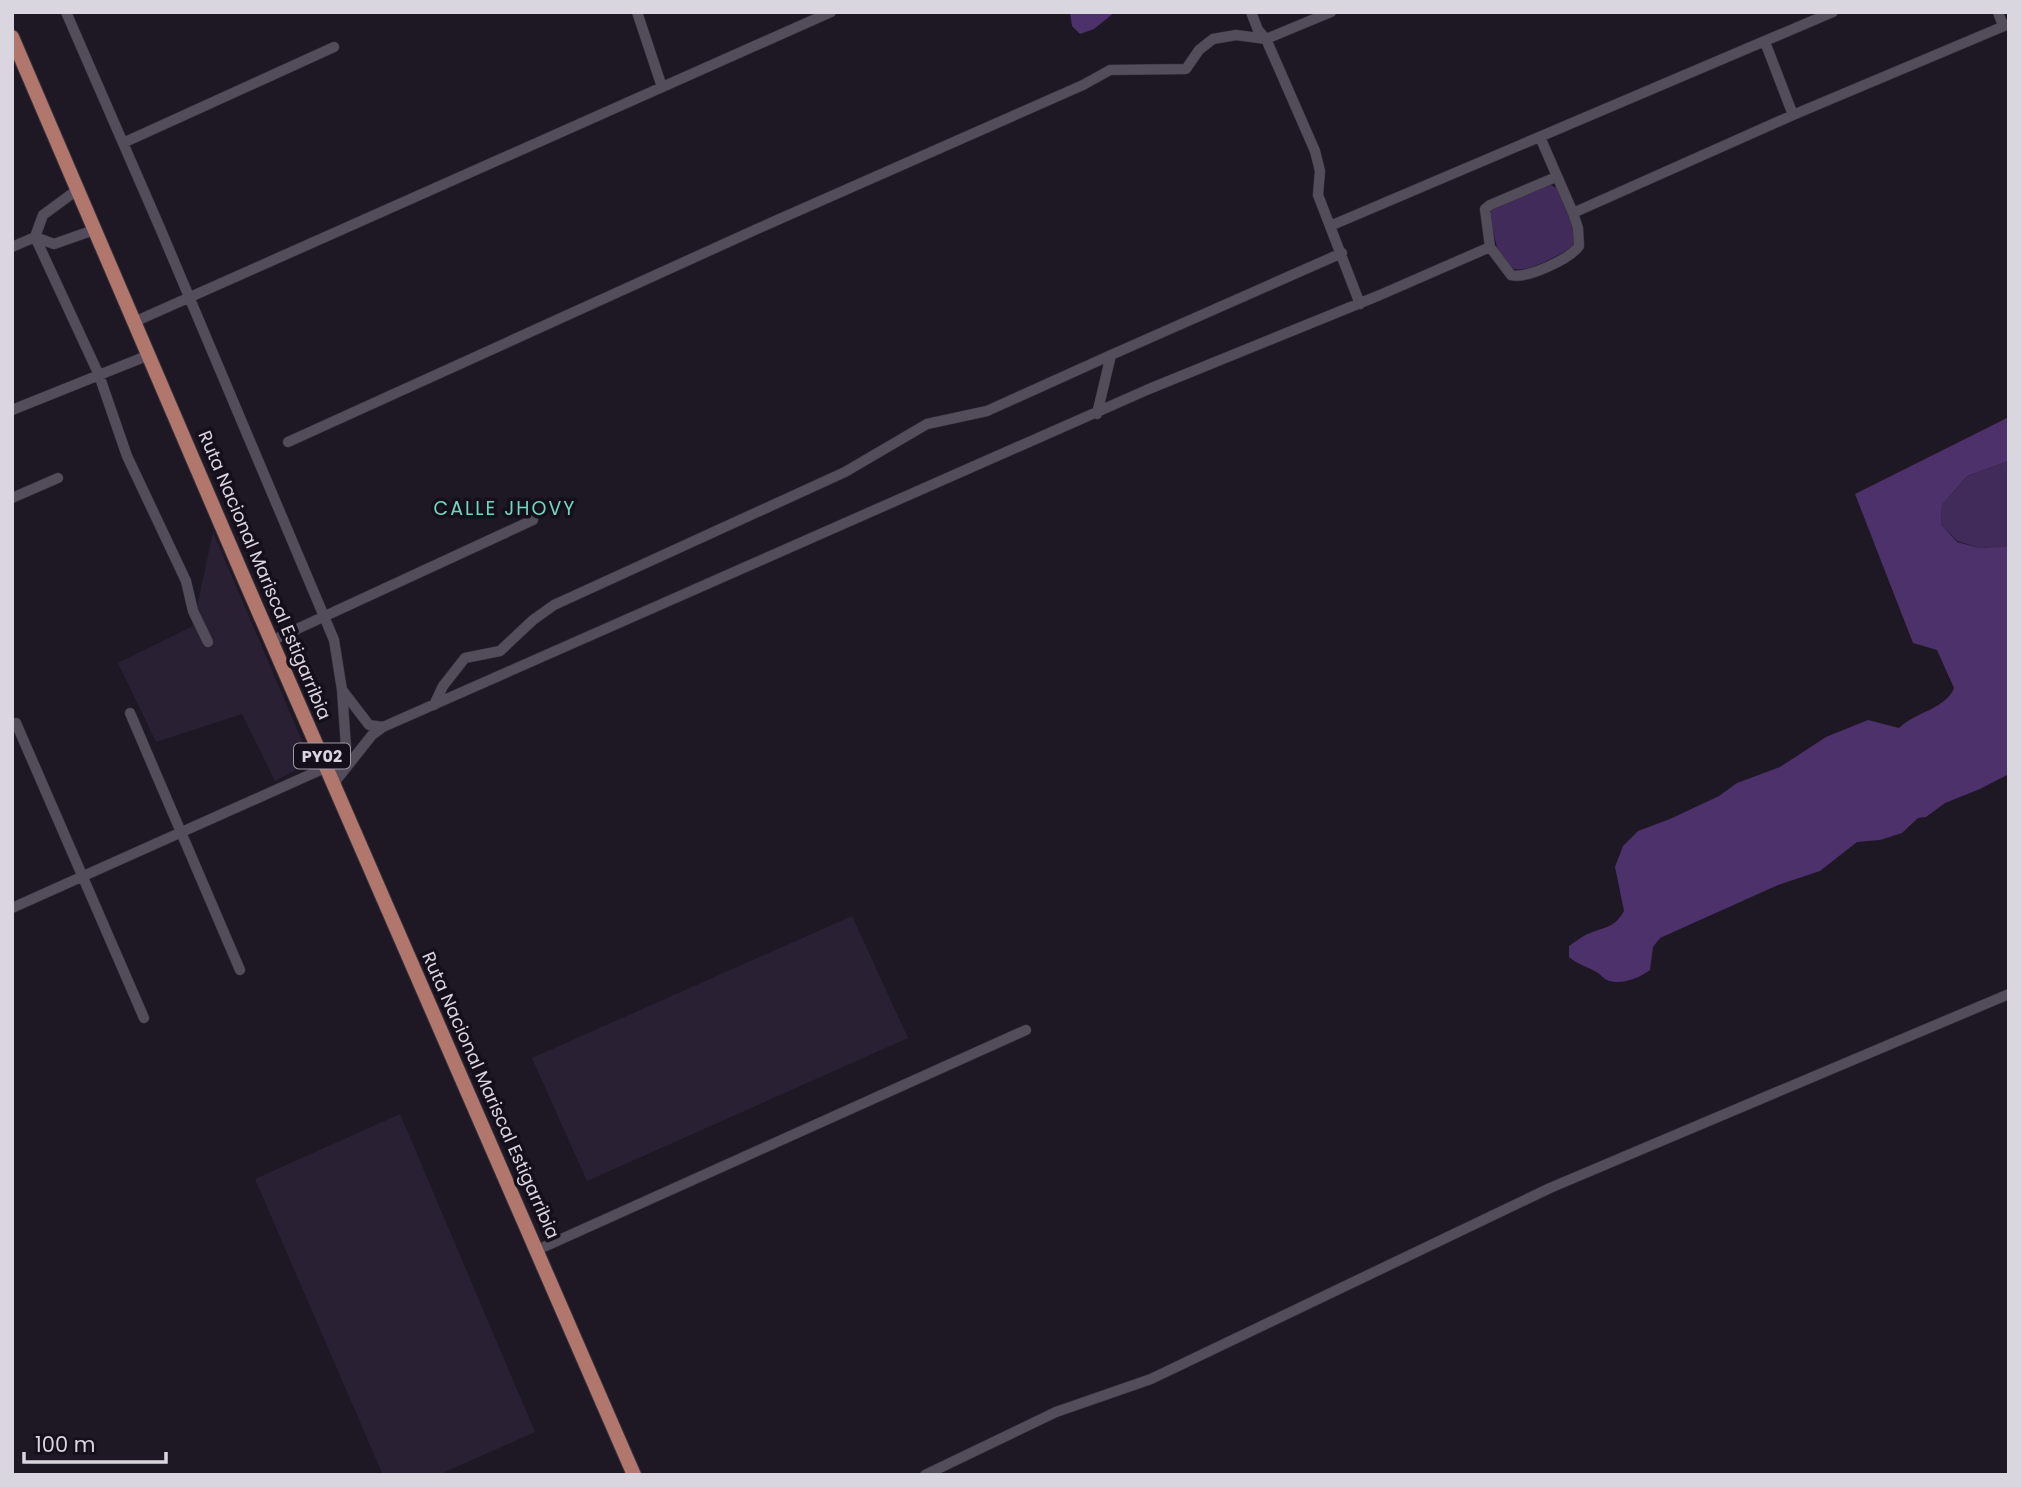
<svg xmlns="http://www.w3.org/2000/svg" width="2021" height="1487" font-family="Poppins,sans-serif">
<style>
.built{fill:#292133}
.green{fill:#412b5a}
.forest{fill:#4c316a}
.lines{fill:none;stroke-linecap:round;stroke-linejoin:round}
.minor-casing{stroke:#36323c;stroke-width:11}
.primary-casing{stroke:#36323c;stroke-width:16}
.minor{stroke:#524c5b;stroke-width:10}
.primary{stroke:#b2776c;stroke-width:14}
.labels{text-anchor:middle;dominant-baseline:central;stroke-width:7;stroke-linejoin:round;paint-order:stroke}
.shield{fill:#140f1b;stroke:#9e9aa4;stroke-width:2}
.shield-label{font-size:16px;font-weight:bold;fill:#d9d6df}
.street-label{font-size:18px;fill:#d9d6df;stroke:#140f1b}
.neighbourhood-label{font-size:19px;letter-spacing:2px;fill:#71d5c0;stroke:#140f1b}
</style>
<rect width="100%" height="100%" fill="#1e1825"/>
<path class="built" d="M213 532 311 762 275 781 242 714 156 742 118 663 193 626Z
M852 916 908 1038 587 1181 532 1058Z
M400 1114 535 1432 438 1475H383L255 1179Z"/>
<path class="green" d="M1545 185H1551L1558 189 1576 235V242L1571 248C1555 256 1515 283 1502 261 1496 249 1494 231 1490 218L1491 211 1495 206Z
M2009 461V546L1980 548 1957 541 1941 524 1942 505 1967 476Z"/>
<path class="forest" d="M1070 12H1115L1094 29 1080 34 1072 26Z
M2009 417V461L1967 476 1942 505 1941 524 1957 542 1980 548 2009 546V774L1980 789 1945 803 1926 817 1918 818 1902 833 1880 840 1857 842 1820 871 1778 885 1660 938 1653 947 1650 970C1639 978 1621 986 1607 980 1604 979 1601 975 1598 973 1589 967 1578 965 1569 957V946C1575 942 1582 936 1590 933 1606 927 1615 927 1624 911L1615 867 1623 846 1638 831 1670 819 1719 796 1737 783 1780 767 1826 737 1868 720 1899 728C1915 712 1946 709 1954 688L1937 650 1913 643 1855 494Z"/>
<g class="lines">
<g class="minor-casing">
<path id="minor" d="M66 12 160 228 334 640 342 690 346 747 336 776
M637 12 662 87
M1251 12 1258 30 1266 39 1315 151 1320 171 1318 195 1360 304
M1998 12 2003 26
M1765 42 1793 115
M1540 137 1573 213 1578 228 1579 246C1570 259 1525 280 1511 275L1490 247 1485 209 1490 205 1556 177
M123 143 334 47
M77 190 43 215 35 237 99 375 127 456 186 581 193 611 208 642
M1573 213 1793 115 2009 24
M1330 226 1833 12
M12 247 35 237 54 244 94 230
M134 322 831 12
M12 410 149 355
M1097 414 1111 355 1342 253
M288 442 757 229 1083 85 1110 70 1186 69 1199 50 1213 39 1236 35 1266 39 1331 12
M12 498 58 478
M271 641 533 520
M343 691 369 725 383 727
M434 705 443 686 465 658 500 651 533 620 554 605 845 472 927 424 987 411 1111 355
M130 713 240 970
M16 723 144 1018
M334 783 372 735 383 727 1149 389 1380 295 1490 247
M12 908 327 767
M537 1250 1026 1030
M925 1475 1056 1412 1151 1379 1550 1188 2009 994"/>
</g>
<g class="primary-casing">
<path id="primary" d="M12 37 243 576 634 1475"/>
</g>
<use href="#minor" class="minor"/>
<use href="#primary" class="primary"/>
</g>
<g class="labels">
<rect class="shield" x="294" y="743.5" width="56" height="25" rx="5"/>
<g class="shield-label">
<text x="322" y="756">PY02</text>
</g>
<g class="street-label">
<text transform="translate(265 575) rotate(67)">Ruta Nacional Mariscal Estigarribia</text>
<text transform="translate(491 1095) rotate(66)">Ruta Nacional Mariscal Estigarribia</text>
</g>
<g class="neighbourhood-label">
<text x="505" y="508">CALLE JHOVY</text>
</g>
</g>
<rect width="2021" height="1487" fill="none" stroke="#d9d6df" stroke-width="28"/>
<path d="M24 1452v10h142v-10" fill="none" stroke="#d9d6df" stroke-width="3.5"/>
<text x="35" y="1452" font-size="21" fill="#d9d6df" stroke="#140f1b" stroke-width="5" paint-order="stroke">100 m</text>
</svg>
